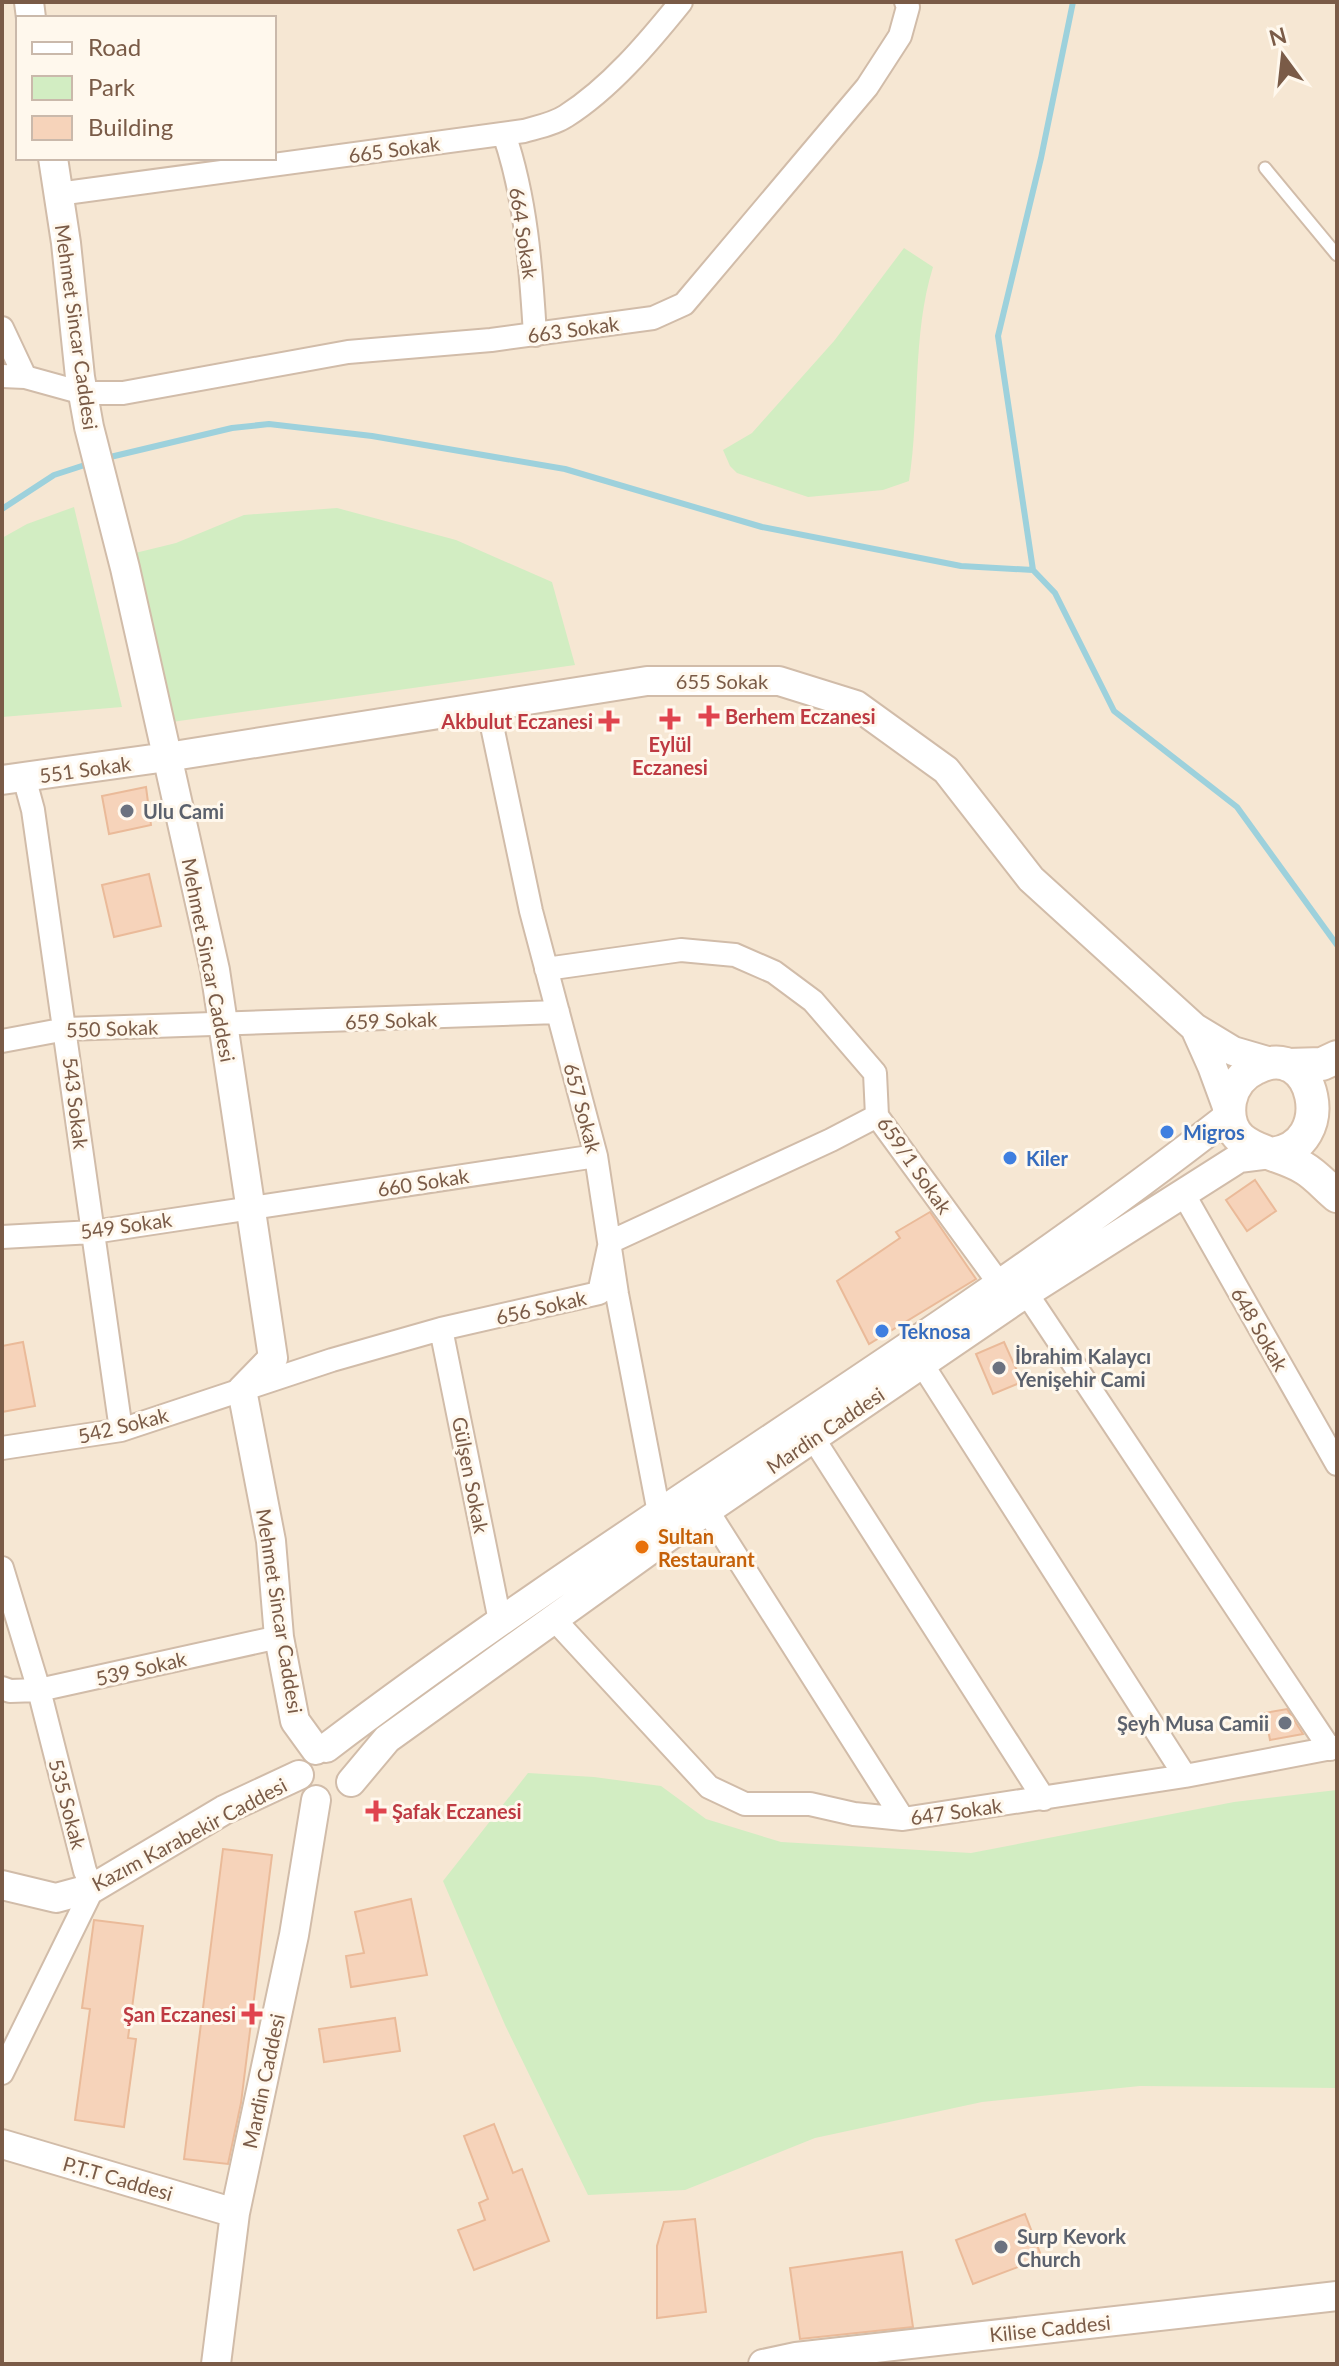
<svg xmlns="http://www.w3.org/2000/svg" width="1339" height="2366" font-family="Lato,sans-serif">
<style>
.residential{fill:#f6e7d3;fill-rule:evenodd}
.green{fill:#d2edc2}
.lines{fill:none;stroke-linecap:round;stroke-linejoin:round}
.stream{stroke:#9dd1dc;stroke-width:6}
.building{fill:#f6d3ba;stroke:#eaba99;stroke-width:2}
.service-casing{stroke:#d1bca9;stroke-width:15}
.minor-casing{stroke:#d1bca9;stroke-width:26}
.tertiary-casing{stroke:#d1bca9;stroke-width:32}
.secondary-casing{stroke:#d7bfa9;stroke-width:36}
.service{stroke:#fff;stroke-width:11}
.minor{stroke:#fff;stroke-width:22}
.tertiary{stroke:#fff;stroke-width:28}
.secondary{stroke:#fff;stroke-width:32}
.health-dot{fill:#e0444e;stroke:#fff8ed;stroke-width:3}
.worship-dot{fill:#6b7280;stroke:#fff8ed;stroke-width:3}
.shop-dot{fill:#3f7fe0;stroke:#fff8ed;stroke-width:3}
.food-dot{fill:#e8710a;stroke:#fff8ed;stroke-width:3}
.labels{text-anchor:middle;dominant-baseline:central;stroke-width:6;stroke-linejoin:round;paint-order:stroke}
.street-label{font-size:20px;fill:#7a5b47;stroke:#fff8ed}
.health-label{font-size:20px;font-weight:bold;fill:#be3a42;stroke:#fff8ed;text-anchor:start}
.worship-label{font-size:20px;font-weight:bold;fill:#5b616d;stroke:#fff8ed;text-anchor:start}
.shop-label{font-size:20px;font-weight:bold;fill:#366cbe;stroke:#fff8ed;text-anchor:start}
.food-label{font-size:20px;font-weight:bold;fill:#c56008;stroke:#fff8ed;text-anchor:start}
</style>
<rect width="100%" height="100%" fill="#fef5e5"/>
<path class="residential" d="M2 2H1337V2364H2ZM18 18H274V158H18Z"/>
<path class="green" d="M904 248 933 267C912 334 920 411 909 481L883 490 808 497 737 473 730 466 723 450 752 433 834 341Z
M74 507 122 707 2 717V538L27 524Z
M337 508 456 540 552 582 575 665 172 722 127 555 176 543 244 515Z
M528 1773 594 1777 661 1786 706 1819 781 1842 971 1853 1234 1802 1337 1790V2088L1140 2086 982 2102 815 2138 685 2190 588 2195 505 2025 443 1881Z"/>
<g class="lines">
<path class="stream" d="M106 458 232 428 269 424 372 436 565 469 762 527 961 566 1033 570 1055 593 1114 711 1237 807 1337 945
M2 509 54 475 91 463
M1033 570 998 336 1041 158 1073 2"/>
</g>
<path class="building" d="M146 787 151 825 109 834 102 796Z
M149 874 161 926 114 937 102 885Z
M1255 1180 1276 1211 1247 1231 1226 1200Z
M930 1212 976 1279 869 1344 837 1281 900 1238 896 1232Z
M23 1342 35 1406 2 1412V1346Z
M1004 1342 1022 1382 993 1394 976 1354Z
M1287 1709 1303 1734 1270 1740 1265 1713Z
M223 1849 272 1855 241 2103 228 2164 184 2159Z
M411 1899 427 1975 351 1987 346 1956 364 1953 355 1912Z
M94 1920 143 1926 128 2038 136 2039 124 2127 75 2120 90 2009 82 2008Z
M395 2018 400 2051 324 2062 319 2029Z
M494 2124 513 2173 522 2169 549 2241 474 2270 458 2230 485 2220 479 2203 488 2199 464 2136Z
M1025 2214 1042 2258 973 2284 956 2240Z
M695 2219 706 2312 657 2318V2246L664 2222Z
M902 2252 913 2327 800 2339 790 2268Z"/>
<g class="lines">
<g class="service-casing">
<path id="service" d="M1265 168 1337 255"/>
</g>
<g class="minor-casing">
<path id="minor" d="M504 134C526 198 531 268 535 335
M58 194 524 131C538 127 554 124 566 116 610 88 648 43 681 2
M2 328 25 377
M2 376 25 377 83 393H123L348 352 491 340 653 318 684 304 867 87 900 36 908 7 906 2
M488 707 531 911 596 1156 617 1294 659 1513
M24 777 33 810 121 1430
M546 969 681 950 735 955 774 972 813 1001 875 1073 877 1116 999 1283
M2 1041 66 1029 558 1012
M1183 1193 1337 1464
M2 1237 93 1232 596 1156
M1027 1294 1330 1749
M441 1329 500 1621
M922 1364 1185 1776
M813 1438 1044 1799
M2 1448 121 1430 332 1360 441 1329 599 1293 610 1242 831 1140 877 1116
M707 1510 903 1819
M2 1568 39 1690 85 1871 93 1888 2 2073
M553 1618 709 1787 745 1804H810L854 1814 903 1819 1185 1776 1337 1747
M2 1688 10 1691 39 1690 279 1637"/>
</g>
<g class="tertiary-casing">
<path id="tertiary" d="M29 2 31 18
M53 158 66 243 80 377 89 427 125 568 215 970 273 1358 242 1390 271 1541 279 1637 295 1721 316 1750
M2 780 167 757 647 681H779L856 705 946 770 1031 879 1195 1028 1233 1051 1274 1063
M326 1748C618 1526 940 1342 1230 1115L1212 1066 1195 1028
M351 1782 387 1739 668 1537 1014 1301 1239 1158 1272 1154
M2 1885 56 1898 93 1888 224 1810 299 1775
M2 2144 235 2213
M216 2364 235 2213 294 1935 316 1800
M763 2364 796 2357 1337 2296"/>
</g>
<g class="secondary-casing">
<path id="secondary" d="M1288 1065 1322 1064 1337 1057
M1272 1154C1339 1146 1315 1037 1256 1068 1243 1074 1233 1086 1230 1101 1222 1152 1274 1149 1304 1168 1316 1175 1326 1187 1337 1196"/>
</g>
<use href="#service" class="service"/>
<use href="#minor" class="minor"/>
<use href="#tertiary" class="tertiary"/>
<use href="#secondary" class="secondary"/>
</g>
<g class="health-dot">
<path d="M705 704h8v8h8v8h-8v8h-8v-8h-8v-8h8z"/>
<path d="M666 707h8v8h8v8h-8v8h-8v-8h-8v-8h8z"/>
<path d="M605 709h8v8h8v8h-8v8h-8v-8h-8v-8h8z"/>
<path d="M372 1799h8v8h8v8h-8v8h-8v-8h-8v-8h8z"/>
<path d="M248 2002h8v8h8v8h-8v8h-8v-8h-8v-8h8z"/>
</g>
<g class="worship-dot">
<circle cx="127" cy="811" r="8"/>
<circle cx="999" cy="1368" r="8"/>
<circle cx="1285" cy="1723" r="8"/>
<circle cx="1001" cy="2247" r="8"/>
</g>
<g class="shop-dot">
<circle cx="1167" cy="1132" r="8"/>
<circle cx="1010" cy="1158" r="8"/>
<circle cx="882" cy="1331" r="8"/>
</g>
<circle class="food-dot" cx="642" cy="1547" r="8"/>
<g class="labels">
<g class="street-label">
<text transform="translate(394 149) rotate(-8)">665 Sokak</text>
<text transform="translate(524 233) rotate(81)">664 Sokak</text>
<text transform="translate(77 327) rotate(82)">Mehmet Sincar Caddesi</text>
<text transform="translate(573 329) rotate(-8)">663 Sokak</text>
<text x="722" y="681">655 Sokak</text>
<text transform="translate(85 769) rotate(-8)">551 Sokak</text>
<text transform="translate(209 960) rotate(79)">Mehmet Sincar Caddesi</text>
<text transform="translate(391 1020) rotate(-2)">659 Sokak</text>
<text transform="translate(112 1028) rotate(-2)">550 Sokak</text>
<text transform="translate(76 1103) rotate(83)">543 Sokak</text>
<text transform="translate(583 1108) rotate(75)">657 Sokak</text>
<text transform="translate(915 1165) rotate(55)">659/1 Sokak</text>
<text transform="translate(423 1182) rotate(-9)">660 Sokak</text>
<text transform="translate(126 1225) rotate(-8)">549 Sokak</text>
<text transform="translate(541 1307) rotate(-13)">656 Sokak</text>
<text transform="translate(1260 1329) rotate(60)">648 Sokak</text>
<text transform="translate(123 1425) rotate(-14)">542 Sokak</text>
<text transform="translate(825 1430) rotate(-34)">Mardin Caddesi</text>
<text transform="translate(471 1475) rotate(79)">Gülşen Sokak</text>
<text transform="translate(280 1611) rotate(81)">Mehmet Sincar Caddesi</text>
<text transform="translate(141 1668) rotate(-13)">539 Sokak</text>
<text transform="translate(68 1804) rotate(75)">535 Sokak</text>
<text transform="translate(956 1811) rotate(-8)">647 Sokak</text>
<text transform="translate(189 1834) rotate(-28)">Kazım Karabekir Caddesi</text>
<text transform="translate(263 2081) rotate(-78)">Mardin Caddesi</text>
<text transform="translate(118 2178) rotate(16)">P.T.T Caddesi</text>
<text transform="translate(1050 2328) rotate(-6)">Kilise Caddesi</text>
</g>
<g class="health-label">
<text x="725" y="716">Berhem Eczanesi</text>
<text x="593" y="721" text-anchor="end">Akbulut Eczanesi</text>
<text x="670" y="744" text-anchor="middle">Eylül<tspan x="670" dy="23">Eczanesi</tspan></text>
<text x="392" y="1811">Şafak Eczanesi</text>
<text x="236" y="2014" text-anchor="end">Şan Eczanesi</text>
</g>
<g class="worship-label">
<text x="143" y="811">Ulu Cami</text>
<text x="1015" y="1356">İbrahim Kalaycı<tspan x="1015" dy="23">Yenişehir Cami</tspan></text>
<text x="1269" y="1723" text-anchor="end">Şeyh Musa Camii</text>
<text x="1017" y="2236">Surp Kevork<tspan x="1017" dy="23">Church</tspan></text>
</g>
<g class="shop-label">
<text x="1183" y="1132">Migros</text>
<text x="1026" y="1158">Kiler</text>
<text x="898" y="1331">Teknosa</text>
</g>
<g class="food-label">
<text x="658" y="1536">Sultan<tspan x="658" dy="23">Restaurant</tspan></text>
</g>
</g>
<rect width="1339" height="2366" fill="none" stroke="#7a5b47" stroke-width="8"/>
<rect x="16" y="16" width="260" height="144" fill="#fff8ed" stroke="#cab9ab" stroke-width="2"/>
<rect x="32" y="42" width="40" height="12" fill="#ffffff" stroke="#cab9ab" stroke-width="2"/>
<text x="88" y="56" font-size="24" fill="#7a5b47">Road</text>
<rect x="32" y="76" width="40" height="24" fill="#d2edc2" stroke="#cab9ab" stroke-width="2"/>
<text x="88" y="96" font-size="24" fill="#7a5b47">Park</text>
<rect x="32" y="116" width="40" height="24" fill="#f6d3ba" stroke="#cab9ab" stroke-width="2"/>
<text x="88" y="136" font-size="24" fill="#7a5b47">Building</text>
<g transform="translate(1283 56) rotate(345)" stroke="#fff8ed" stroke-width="6" paint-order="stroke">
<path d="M0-6L14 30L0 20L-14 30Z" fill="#7a5b47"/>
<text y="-12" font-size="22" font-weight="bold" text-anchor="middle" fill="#7a5b47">N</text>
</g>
</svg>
